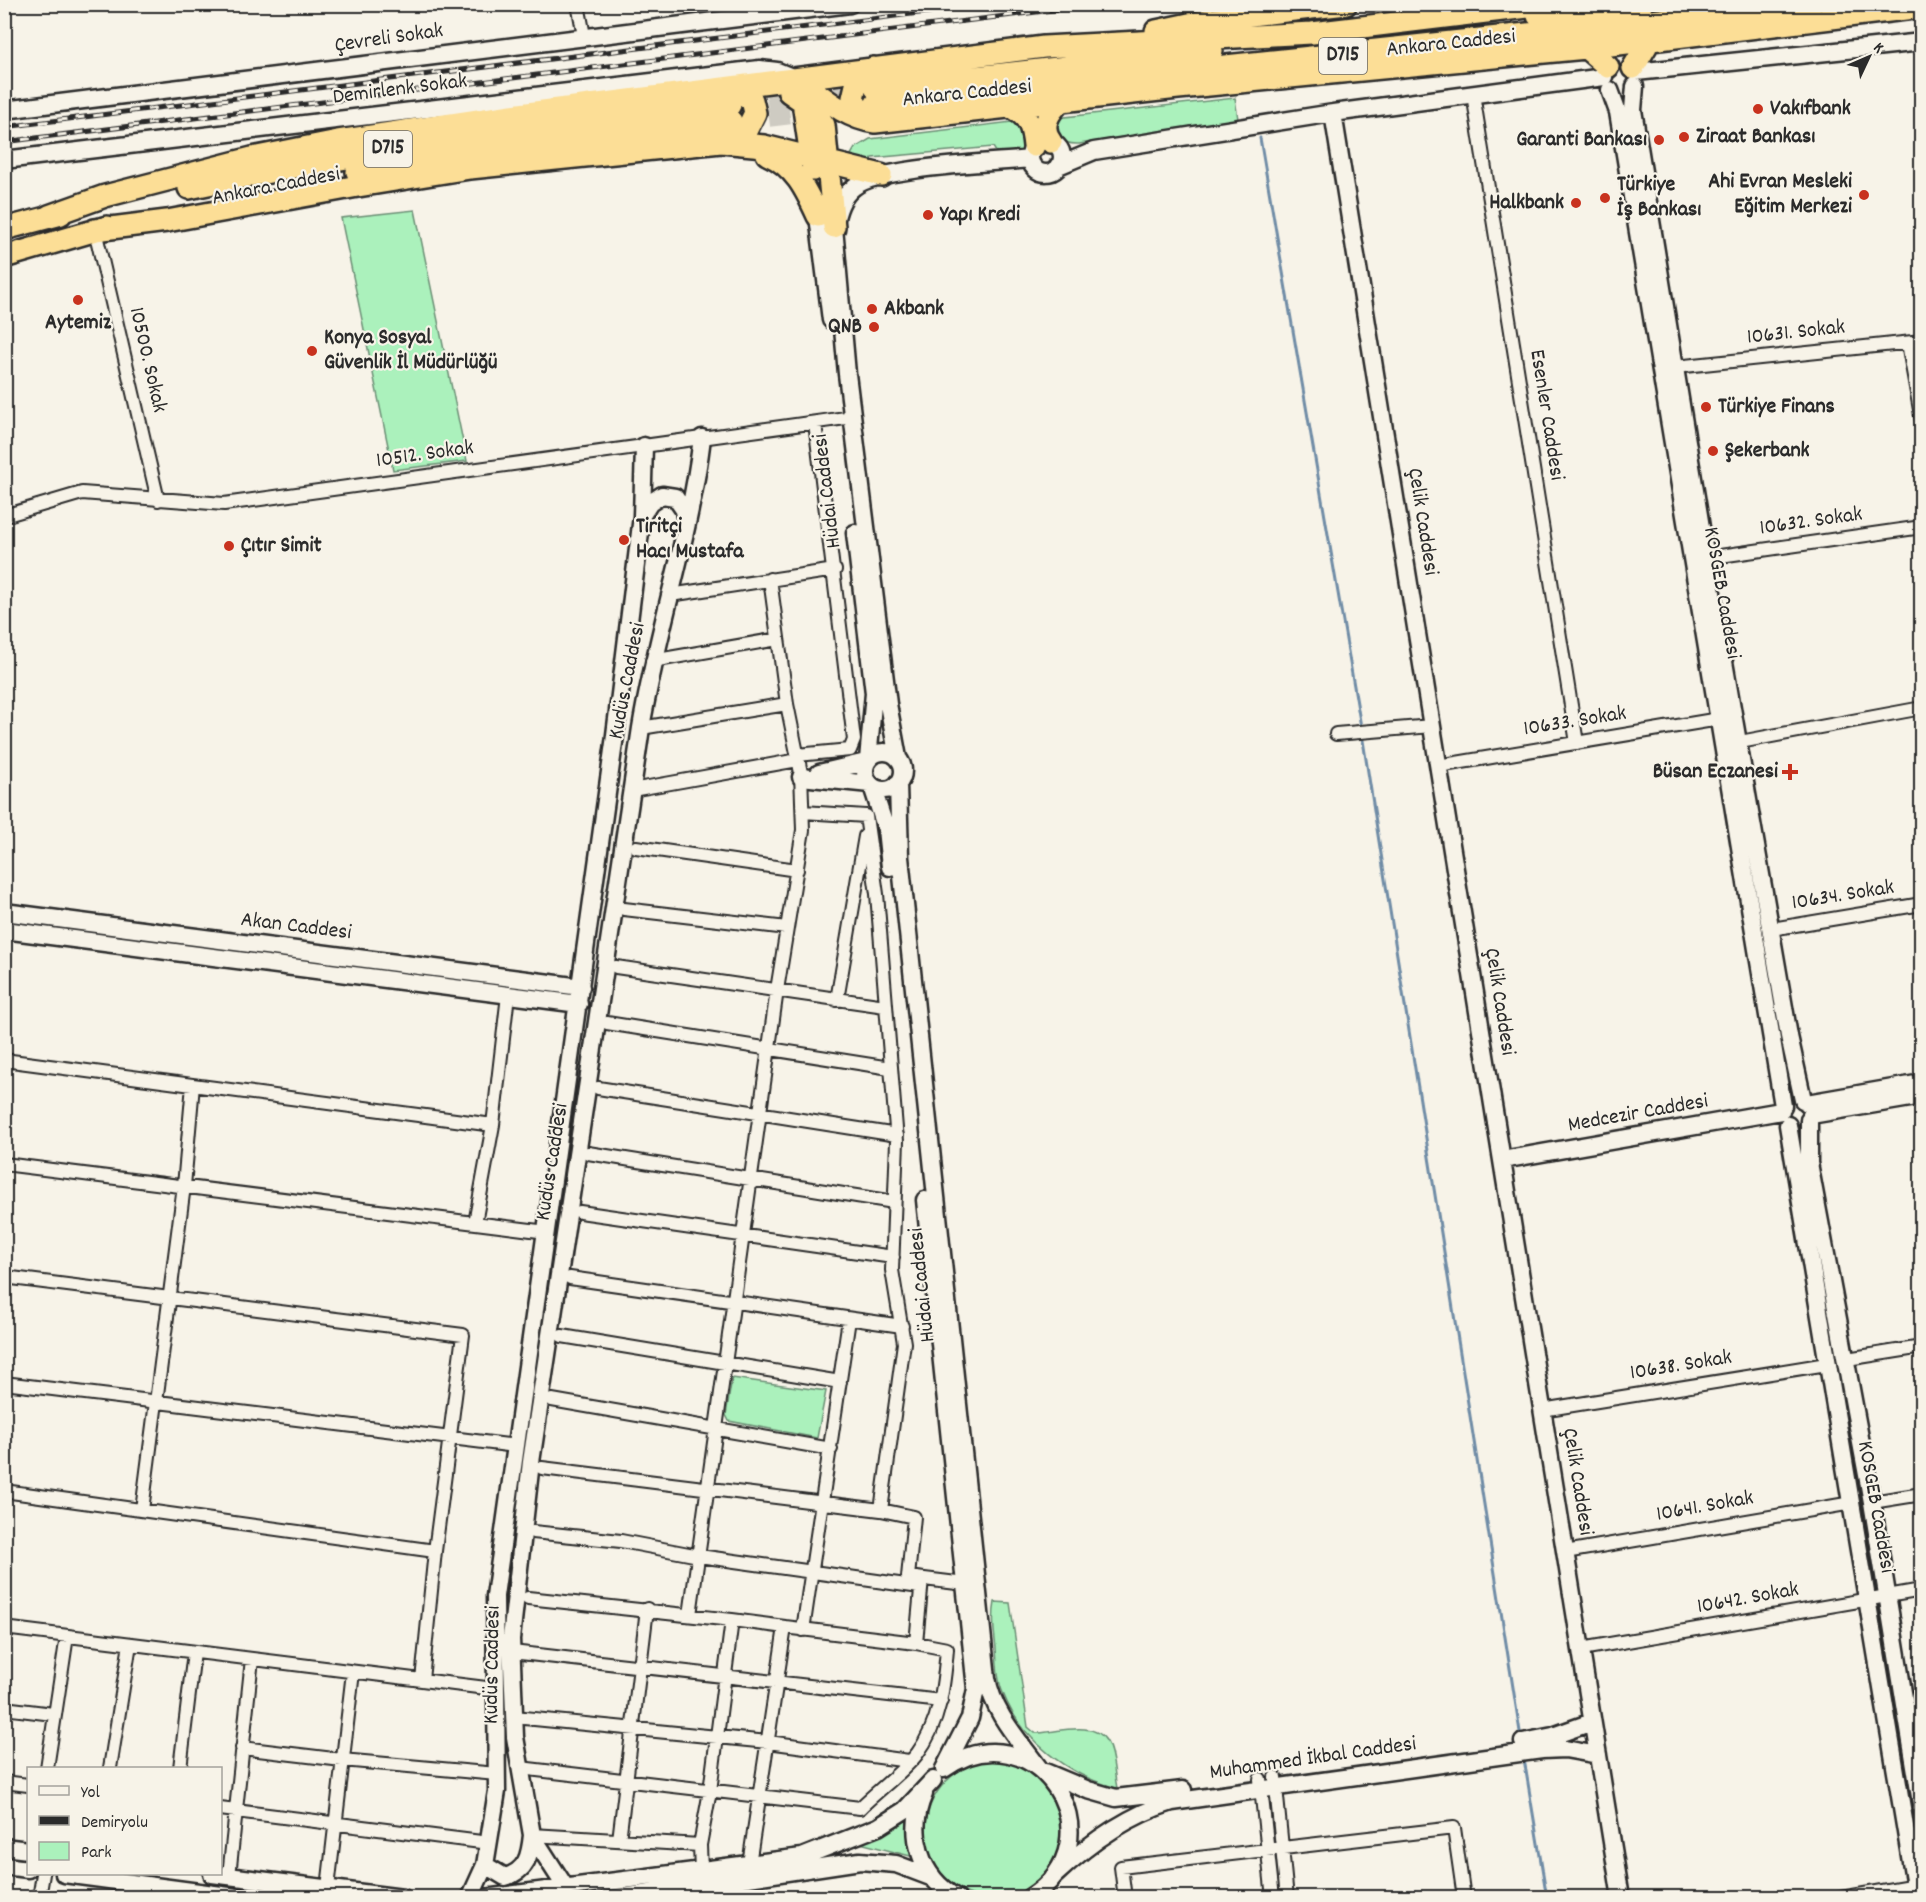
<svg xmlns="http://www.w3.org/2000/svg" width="1926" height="1902" font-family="Dekko,sans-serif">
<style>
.green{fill:#abf1bc;stroke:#6b8e74;stroke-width:1.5}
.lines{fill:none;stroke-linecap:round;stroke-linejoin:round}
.stream{stroke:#6f8ca6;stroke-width:3}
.highway-tunnel{stroke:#cecbc2;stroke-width:21;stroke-dasharray:21 10;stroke-linecap:butt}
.street-casing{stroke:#2b2b2b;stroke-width:16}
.secondary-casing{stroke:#2b2b2b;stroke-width:21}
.highway-casing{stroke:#2b2b2b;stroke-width:26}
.street{stroke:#f7f3e8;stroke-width:12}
.secondary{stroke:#f7f3e8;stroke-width:16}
.highway{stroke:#fcde96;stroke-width:21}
.rail-casing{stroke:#2b2b2b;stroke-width:5}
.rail{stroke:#f7f3e8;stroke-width:3;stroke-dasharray:9;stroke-linecap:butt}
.poi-dot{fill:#c8321e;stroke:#f7f3e8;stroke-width:2}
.labels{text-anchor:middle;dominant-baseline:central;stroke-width:4.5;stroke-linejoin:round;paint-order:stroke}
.shield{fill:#f7f3e8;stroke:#686764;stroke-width:1.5}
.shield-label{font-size:21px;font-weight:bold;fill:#2b2b2b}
.street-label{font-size:22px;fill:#2b2b2b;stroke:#f7f3e8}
.poi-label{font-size:22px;font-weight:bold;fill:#2b2b2b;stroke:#f7f3e8;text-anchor:start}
</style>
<rect width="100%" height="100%" fill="#f7f3e8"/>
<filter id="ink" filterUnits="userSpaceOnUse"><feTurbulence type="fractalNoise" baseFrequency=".0167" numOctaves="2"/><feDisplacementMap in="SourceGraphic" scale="12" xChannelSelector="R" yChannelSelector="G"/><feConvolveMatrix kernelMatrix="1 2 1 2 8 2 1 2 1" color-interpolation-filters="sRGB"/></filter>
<g filter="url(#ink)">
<path class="green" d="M1235 98 1238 119 1079 144C1062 145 1051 134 1056 118Z
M1020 121 1027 134 1023 157 1000 158 993 147 872 158 868 169 846 163 855 148 870 139Z
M415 210 467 461 393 470 341 218Z
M732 1378 826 1391 817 1438 729 1421 726 1415Z
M995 1602 1010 1603 1028 1727 1035 1733C1055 1733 1095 1719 1107 1742 1114 1754 1114 1774 1117 1788 1069 1776 1021 1740 1003 1693 997 1679 997 1663 996 1648 994 1632 992 1618 995 1602Z
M926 1830a69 69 0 1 1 138 0a69 69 0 1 1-138 0Z
M916 1806 918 1858 860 1843Z"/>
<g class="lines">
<path class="stream" d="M1260 138 1361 727
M1362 734 1521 1738
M1524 1759 1547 1898"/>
<path class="highway-tunnel" d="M736 104 872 88
M738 120 823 110"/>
<g class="street-casing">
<path id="street" d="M578 4 584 36
M1473 94 1577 743
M95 230 158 500
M1908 343 1922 421
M1675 367 1922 341
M4 516 82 493 224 504 853 417
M1706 558 1922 527
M670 595 835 570
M652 661 778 639
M641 728 787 704
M1336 734 1432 726
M1740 742 1922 708
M797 755 850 750 854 740 815 423
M1438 766 1719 719
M632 790 798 760
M803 812 866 816 877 894 897 1141 892 1270 904 1343 881 1510 914 1517 908 1577 965 1584
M636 847 797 870
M624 909 787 928
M1771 929 1922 904
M616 967 885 1006
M837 1000 865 836
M607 1023 890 1068
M4 1060 493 1125
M598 1088 897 1135
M588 1153 894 1202
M4 1164 547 1232
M580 1212 893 1257
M475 1223 493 1125 508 995
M4 1277 463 1335 435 1551
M570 1278 902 1326
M562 1336 840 1382
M1847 1359 1922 1347
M4 1383 516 1446
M552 1400 831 1449
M1542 1410 1827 1364
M542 1468 881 1510
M4 1491 435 1551 422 1680
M1872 1502 1922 1494
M142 1510 184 1186 193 1085
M533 1532 621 1541 699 1556 920 1587
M1565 1552 1852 1503
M528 1598 732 1620 710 1791 700 1845
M690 1615 777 990 803 830 801 773 787 704 770 579
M732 1620 785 1627
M4 1628 494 1689
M803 1630 849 1319
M1581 1649 1922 1590
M512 1652 941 1701
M4 1708 53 1714
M514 1717 768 1742 909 1761
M242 1748 342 1760 497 1774
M47 1768 67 1636
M110 1768 130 1644
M180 1768 194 1652
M520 1768 860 1808C877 1791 903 1772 917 1754 940 1723 944 1686 947 1649L916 1643 922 1579
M1275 1777 1287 1898
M1260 1779 1273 1898
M4 1782 28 1785
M220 1809 489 1843
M532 1835 700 1845 701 1871
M619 1840 647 1609
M749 1864 785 1627 916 1643
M229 1876 252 1659
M696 1886 698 1898
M328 1888 353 1672
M39 1898 43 1874
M732 1898 736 1880
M1125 1898 1121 1867 1454 1828 1464 1898
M1841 1898 1922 1884"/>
</g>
<g class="secondary-casing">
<path id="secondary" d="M1636 72 1922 42
M1635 86 1633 110 1706 558 1789 1036 1803 1100
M1610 90 1618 112 1783 1106
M4 110 850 4
M1333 113 1621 1898
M1030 157a16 16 0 1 1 32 0a16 16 0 1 1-32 0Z
M4 160 760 69 777 71 797 79
M1058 166 1094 151 1333 113 1604 77
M818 216 831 320
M642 515 650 503 662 495 675 497 684 510 686 524
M855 533 874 693 868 760
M865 771a19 19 0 1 1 38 0a19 19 0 1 1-38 0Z
M898 758 888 704 847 374 834 227C837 212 841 197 854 187 878 167 993 163 1030 159
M819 773 866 762
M801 777 870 784
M898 783 900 857 987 1678C993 1713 1019 1740 1039 1768
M872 786 886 829 890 867
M4 912 581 987
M4 930 579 1004
M1807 1103 1922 1083
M1811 1115 1922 1096
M1809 1120V1163L1872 1502 1922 1809
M1788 1125 1917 1898
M1502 1160 1781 1111
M925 1200 976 1689 970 1718 944 1769
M1523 1742 1553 1736 1592 1722
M944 1769C1034 1705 1124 1839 1029 1898
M1045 1772 1088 1790 1116 1798 1183 1790
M924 1794C907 1832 919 1877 957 1898
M4 1847 28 1850
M485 1865 505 1877C527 1871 530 1855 532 1835
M4 1866 28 1869
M64 1874 244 1898
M212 1874 403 1898
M1055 1875C1088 1844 1129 1815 1172 1802L1542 1750 1565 1749 1598 1755
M566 1888 532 1835 515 1737 511 1639 531 1462 641 728C657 631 690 536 702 438
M470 1898 485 1865 497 1791 495 1596 614 743 642 516 644 446
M485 1898 802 1857 878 1827 905 1810 933 1780
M617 1898 860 1861 896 1864 933 1878"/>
</g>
<g class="highway-casing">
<path id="highway" d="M1538 16 1642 4
M1156 31 1208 20 1346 4
M1586 48 1608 67
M1633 68 1650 40
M798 79C823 97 845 118 875 122L1178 88 1586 48 1922 7
M875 88 1212 51
M789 92 812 108 824 125 834 227
M807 94 804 109 813 170
M876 103 1810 4
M1010 107C1029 116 1032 126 1034 146
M871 119 861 114 853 98 857 81 873 68
M725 141 746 131 755 113 752 100 733 88
M1051 142C1040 127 1048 113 1060 102
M767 154C795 166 806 190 818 216
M357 172 404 163 731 121
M189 188C368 150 548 126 730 105
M49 216 105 196 252 158 338 141 512 115 1044 47 1312 33 1554 4
M4 229 61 214
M95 230 167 221 358 186 470 168 721 142 764 146 881 175
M4 257 107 227"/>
</g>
<use href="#street" class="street"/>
<use href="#secondary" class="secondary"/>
<use href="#highway" class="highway"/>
<g class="rail-casing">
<path id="rail" d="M4 127 992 4
M4 142 1100 4"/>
</g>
<use href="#rail" class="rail"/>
</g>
</g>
<g class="poi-dot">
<circle cx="1758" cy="109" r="6"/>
<circle cx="1684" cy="137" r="6"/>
<circle cx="1659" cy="140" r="6"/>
<circle cx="1864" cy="195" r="6"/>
<circle cx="1605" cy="198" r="6"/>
<circle cx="1576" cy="203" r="6"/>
<circle cx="928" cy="215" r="6"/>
<circle cx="78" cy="300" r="6"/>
<circle cx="872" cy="309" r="6"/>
<circle cx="874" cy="327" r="6"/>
<circle cx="312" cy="351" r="6"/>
<circle cx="1706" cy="407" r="6"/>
<circle cx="1713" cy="451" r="6"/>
<circle cx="624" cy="540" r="6"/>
<circle cx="229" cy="546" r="6"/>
<path d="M1787 763h6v6h6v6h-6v6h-6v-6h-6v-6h6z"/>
</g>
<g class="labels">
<g class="shield">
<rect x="1319" y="38" width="48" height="36" rx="4.5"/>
<rect x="364" y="131" width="48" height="36" rx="4.5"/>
</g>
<g class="shield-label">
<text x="1343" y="56">D715</text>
<text x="388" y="149">D715</text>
</g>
<g class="street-label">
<text transform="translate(389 39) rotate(-8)">Çevreli Sokak</text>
<text transform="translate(1451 44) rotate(-6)">Ankara Caddesi</text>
<text transform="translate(400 90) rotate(-7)">Demirlenk Sokak</text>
<text transform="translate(967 94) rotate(-6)">Ankara Caddesi</text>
<text transform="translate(276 187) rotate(-11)">Ankara Caddesi</text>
<text transform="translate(1796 333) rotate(-6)">10631. Sokak</text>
<text transform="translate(147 360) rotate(77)">10500. Sokak</text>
<text transform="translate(1546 415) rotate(81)">Esenler Caddesi</text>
<text transform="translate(425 455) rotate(-8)">10512. Sokak</text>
<text transform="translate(828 491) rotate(-97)">Hüdai Caddesi</text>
<text transform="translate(1422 522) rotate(81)">Çelik Caddesi</text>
<text transform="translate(1811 522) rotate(-8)">10632. Sokak</text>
<text transform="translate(1721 593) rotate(80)">KOSGEB Caddesi</text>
<text transform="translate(628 681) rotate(-79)">Kudüs Caddesi</text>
<text transform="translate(1575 722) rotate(-9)">10633. Sokak</text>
<text transform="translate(1843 896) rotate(-9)">10634. Sokak</text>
<text transform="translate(296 927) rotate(7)">Akan Caddesi</text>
<text transform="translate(1499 1002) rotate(81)">Çelik Caddesi</text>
<text transform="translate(1638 1114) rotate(-10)">Medcezir Caddesi</text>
<text transform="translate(553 1162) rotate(-81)">Kudüs Caddesi</text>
<text transform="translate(923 1285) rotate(-96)">Hüdai Caddesi</text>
<text transform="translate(1681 1366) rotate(-9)">10638. Sokak</text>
<text transform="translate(1577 1482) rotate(81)">Çelik Caddesi</text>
<text transform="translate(1705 1507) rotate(-10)">10641. Sokak</text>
<text transform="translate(1875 1507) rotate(80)">KOSGEB Caddesi</text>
<text transform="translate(1748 1599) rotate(-10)">10642. Sokak</text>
<text transform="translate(493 1665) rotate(-89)">Kudüs Caddesi</text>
<text transform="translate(1313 1759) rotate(-8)">Muhammed İkbal Caddesi</text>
</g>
<g class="poi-label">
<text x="1770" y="109">Vakıfbank</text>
<text x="1696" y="137">Ziraat Bankası</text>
<text x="1647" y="140" text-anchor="end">Garanti Bankası</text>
<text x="1852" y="182" text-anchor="end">Ahi Evran Mesleki<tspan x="1852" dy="25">Eğitim Merkezi</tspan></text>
<text x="1617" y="185">Türkiye<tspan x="1617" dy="25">İş Bankası</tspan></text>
<text x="1564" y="203" text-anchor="end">Halkbank</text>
<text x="940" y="215">Yapı Kredi</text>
<text x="884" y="309">Akbank</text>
<text x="78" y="323" text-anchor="middle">Aytemiz</text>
<text x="862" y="327" text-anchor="end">QNB</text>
<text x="324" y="338">Konya Sosyal<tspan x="324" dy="25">Güvenlik İl Müdürlüğü</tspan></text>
<text x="1718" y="407">Türkiye Finans</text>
<text x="1725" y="451">Şekerbank</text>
<text x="636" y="527">Tiritçi<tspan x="636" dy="25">Hacı Mustafa</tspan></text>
<text x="241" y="546">Çıtır Simit</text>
<text x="1778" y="772" text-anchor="end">Büsan Eczanesi</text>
</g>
</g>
<rect width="1926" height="1902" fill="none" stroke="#f7f3e8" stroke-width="24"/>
<rect x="12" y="12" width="1902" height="1878" fill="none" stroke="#2b2b2b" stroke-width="2" filter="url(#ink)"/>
<rect x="27" y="1767" width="195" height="108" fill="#f7f3e8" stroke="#a5a39c" stroke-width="1.5"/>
<rect x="39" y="1786" width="30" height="9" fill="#f7f3e8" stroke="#a5a39c" stroke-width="1.5"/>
<text x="81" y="1797" font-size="18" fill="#2b2b2b">Yol</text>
<rect x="39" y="1816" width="30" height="9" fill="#2b2b2b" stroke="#a5a39c" stroke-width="1.5"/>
<text x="81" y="1827" font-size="18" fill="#2b2b2b">Demiryolu</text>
<rect x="39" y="1842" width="30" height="18" fill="#abf1bc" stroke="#a5a39c" stroke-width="1.5"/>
<text x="81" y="1857" font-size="18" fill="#2b2b2b">Park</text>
<g transform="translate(1869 57) rotate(46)" stroke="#f7f3e8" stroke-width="4.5" paint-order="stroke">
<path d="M0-4.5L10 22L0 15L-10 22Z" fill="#2b2b2b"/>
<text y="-9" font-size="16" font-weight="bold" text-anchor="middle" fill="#2b2b2b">K</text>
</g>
</svg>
